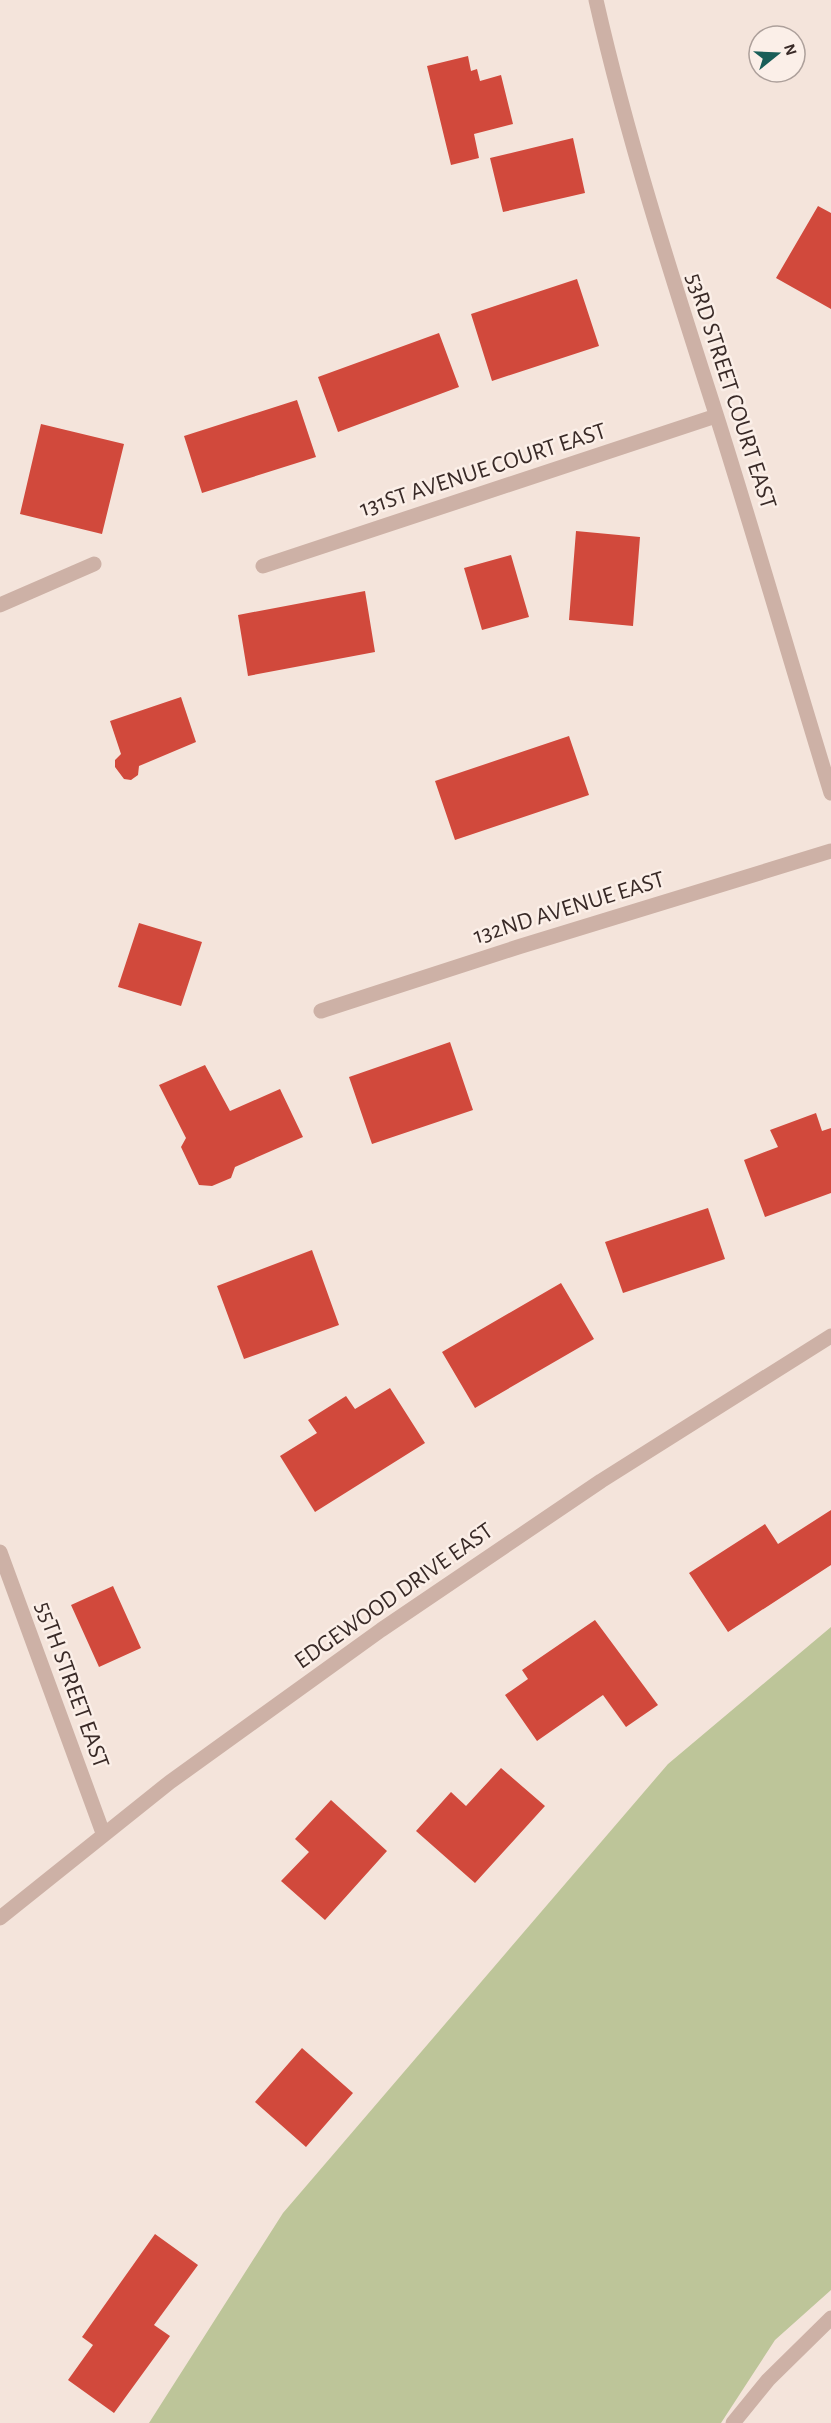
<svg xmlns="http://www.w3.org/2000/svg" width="831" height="2423" font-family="'Alegreya Sans',sans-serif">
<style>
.green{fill:#bdc599}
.building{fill:#d1493c}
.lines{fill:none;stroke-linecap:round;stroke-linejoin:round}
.minor{stroke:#cdb1a6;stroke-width:15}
.labels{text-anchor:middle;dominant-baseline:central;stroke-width:5;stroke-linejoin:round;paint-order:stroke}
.street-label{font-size:24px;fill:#392a27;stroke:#fbefe8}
</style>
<rect width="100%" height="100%" fill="#f4e4db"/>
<path class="green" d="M831 1627V2290L775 2340 721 2423H149L283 2213 668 1764Z"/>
<path class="building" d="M468 56 471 71 477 69 480 81 501 75 513 124 474 134 479 158 451 165 427 66Z
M573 138 585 193 503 212 490 158Z
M818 206 831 213V309L776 278Z
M577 279 599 346 492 381 471 314Z
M439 333 459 387 338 432 318 377Z
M297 400 316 457 202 493 184 436Z
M41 424 124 444 102 534 20 514Z
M576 531 640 537 633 626 569 620Z
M511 555 529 617 482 630 464 568Z
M365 591 375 652 248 676 238 615Z
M181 697 196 742 139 766 138 775 131 780 124 779 115 767V760L121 754 110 721Z
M569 736 589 795 455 840 435 781Z
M139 923 202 942 181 1006 118 987Z
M450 1042 473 1110 372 1144 349 1077Z
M205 1065 230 1111 280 1089 303 1137 235 1167 231 1178 212 1186 199 1185 181 1147 186 1138 159 1085Z
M816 1113 822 1131 831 1128V1193L765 1217 744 1160 778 1147 770 1130Z
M708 1208 725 1259 623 1293 605 1242Z
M312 1250 339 1325 244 1359 217 1286Z
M561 1283 594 1339 475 1408 442 1352Z
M390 1388 425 1443 315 1512 280 1456 317 1433 308 1420 346 1396 355 1409Z
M831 1510V1565L728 1632 689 1573 765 1524 778 1544Z
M113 1586 141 1648 99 1667 71 1605Z
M595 1620 658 1705 626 1727 603 1695 537 1741 505 1695 528 1679 522 1670Z
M501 1768 545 1806 475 1883 416 1831 451 1792 466 1806Z
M331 1800 387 1851 325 1920 281 1881 309 1852 295 1839Z
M302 2048 353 2093 306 2147 255 2102Z
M155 2234 198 2265 154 2325 170 2336 114 2413 68 2380 93 2345 82 2337Z"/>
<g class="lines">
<path class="minor" d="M596 0C628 141 672 277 716 414 756 540 792 667 831 793
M263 566 716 416
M0 605 94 564
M321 1011 518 947 831 851
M0 1552 103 1833
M0 1918 170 1782 381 1630 601 1481 831 1336
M733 2423 768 2380 831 2318"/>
</g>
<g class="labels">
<g class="street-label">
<text transform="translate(731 391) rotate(72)">53RD STREET COURT EAST</text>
<text transform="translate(483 470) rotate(-18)">131ST AVENUE COURT EAST</text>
<text transform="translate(569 908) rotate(-17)">132ND AVENUE EAST</text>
<text transform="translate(394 1596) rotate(-35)">EDGEWOOD DRIVE EAST</text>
<text transform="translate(72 1685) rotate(70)">55TH STREET EAST</text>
</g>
</g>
<g transform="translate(777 54) rotate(72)"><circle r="28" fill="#fbefe8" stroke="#ada09b" stroke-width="1.5"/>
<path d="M0-4.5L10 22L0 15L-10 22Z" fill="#195e58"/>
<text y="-9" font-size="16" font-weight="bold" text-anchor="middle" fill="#392a27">N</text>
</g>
</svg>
